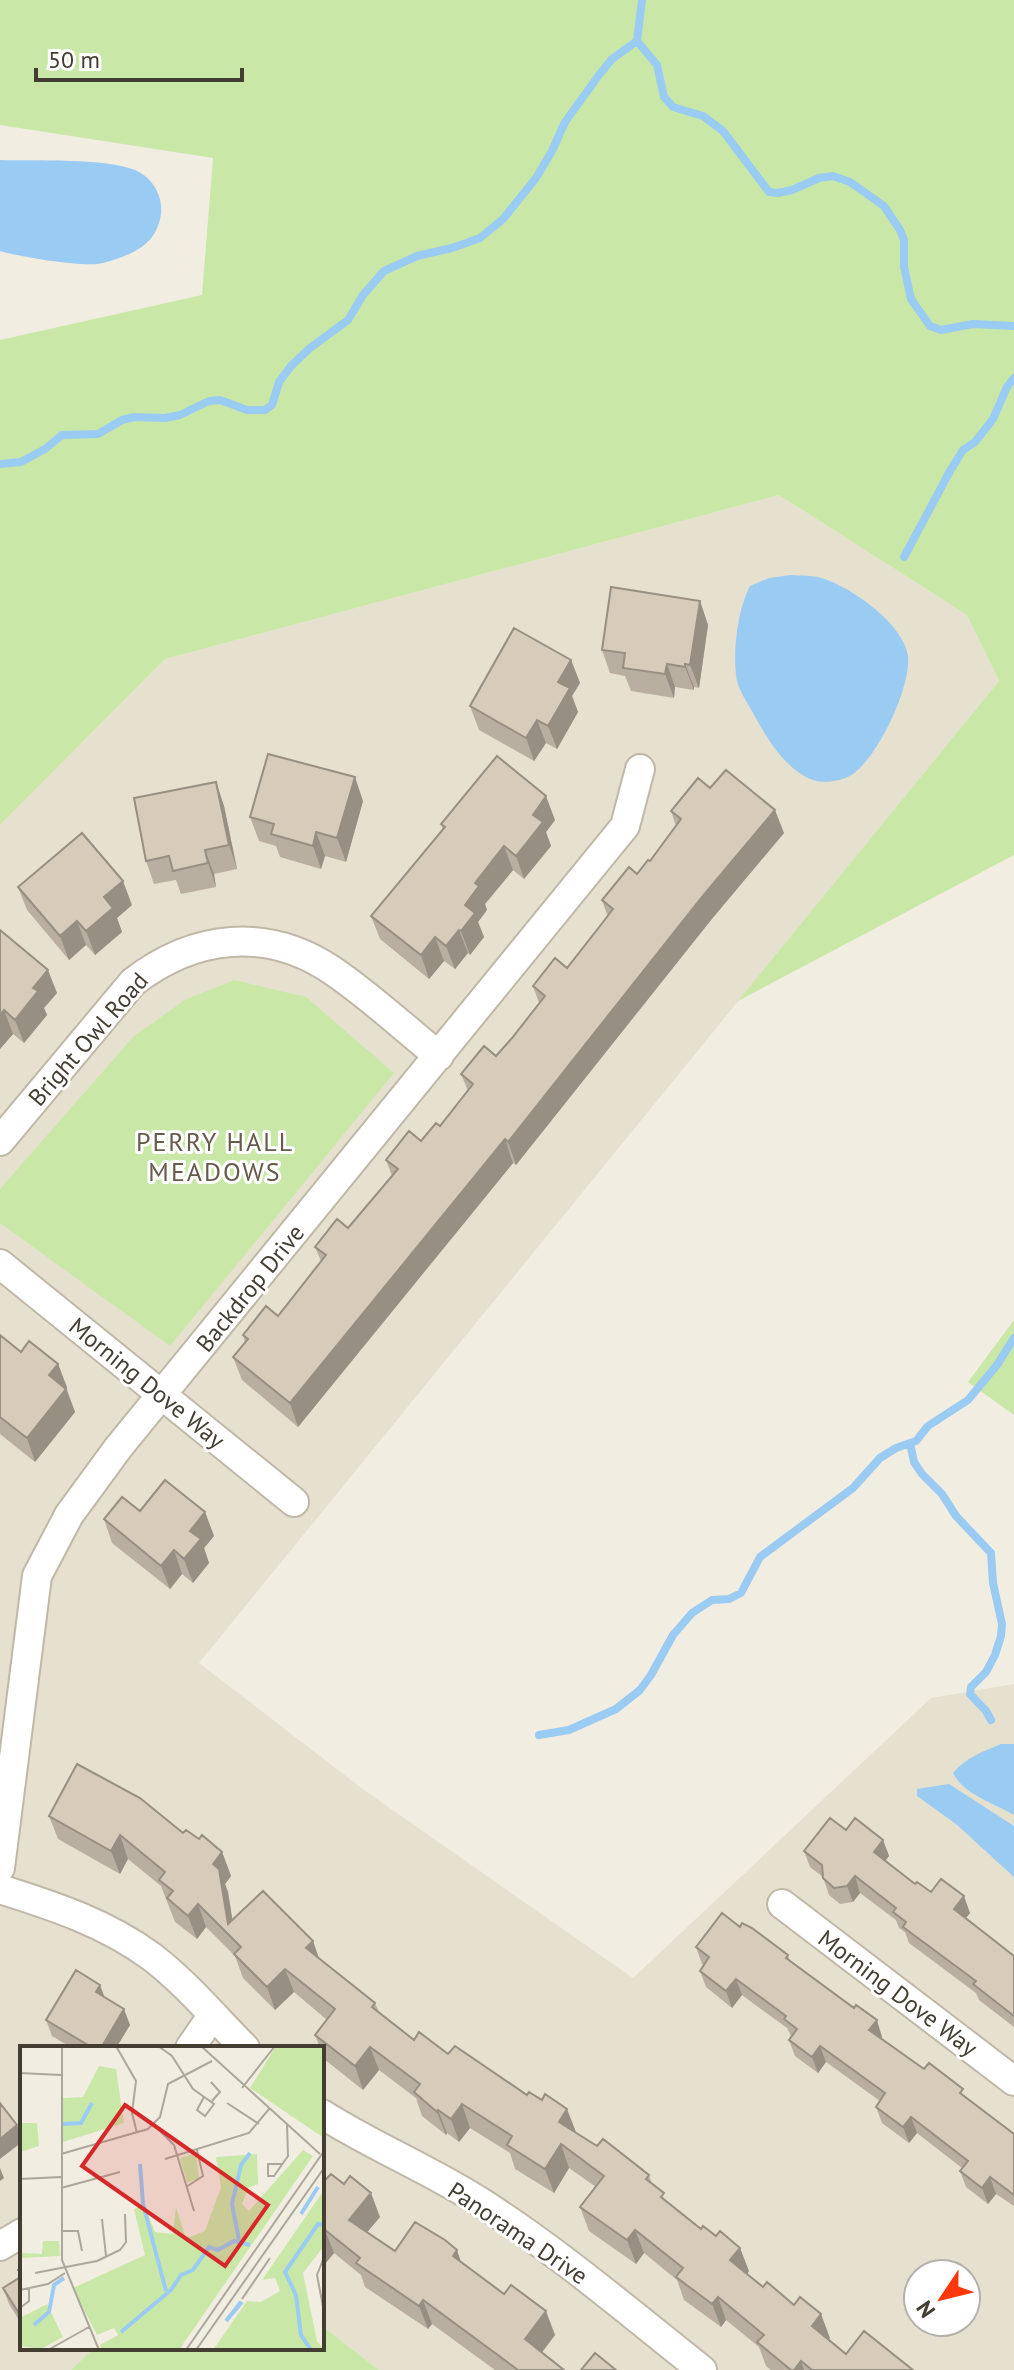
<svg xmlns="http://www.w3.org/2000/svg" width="1014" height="2370" font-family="'PT Sans',sans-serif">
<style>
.residential{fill:#e6e0cf;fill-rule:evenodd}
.green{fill:#c9e8a8}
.water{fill:#9acbf2}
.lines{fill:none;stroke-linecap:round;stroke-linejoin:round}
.stream{stroke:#9acbf2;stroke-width:8}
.street-casing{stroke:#c0b8a7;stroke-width:32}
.street{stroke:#fff;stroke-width:28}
.wall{fill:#b9afa0}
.shaded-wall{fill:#968f82}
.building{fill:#d7ccba;stroke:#968f82;stroke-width:2}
.labels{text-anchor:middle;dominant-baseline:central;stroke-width:6;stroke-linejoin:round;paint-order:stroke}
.street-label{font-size:24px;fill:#433d32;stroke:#fff}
.neighbourhood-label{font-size:26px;letter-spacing:2px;fill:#665b49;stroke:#fff}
.inset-river{fill:none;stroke:#9acbf2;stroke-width:4}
.inset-road{fill:none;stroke:#aca79b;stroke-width:2}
.view{fill:#d62828;fill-opacity:0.15;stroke:#d62828;stroke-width:4}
.inset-edge{fill:none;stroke:#433d32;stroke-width:4}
</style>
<rect width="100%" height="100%" fill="#f2ede1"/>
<path class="residential" d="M779 495 967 615 999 681 199 1663 364 1790 633 1978 931 1698 1014 1684V2370H379L322 2326V2048H22V2348H94L71 2370H0V825L165 659ZM918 2274H966V2322H918Z"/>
<path class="green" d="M0 0H1014V855L738 1001 999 681 967 615 779 495 165 659 0 825V340L202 295 213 158 0 125Z
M234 980 306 997 394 1073 170 1346 0 1223V1189L134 1036 185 1000Z
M1014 1320V1415L968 1382Z
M322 2326 379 2370H71L94 2348H322Z"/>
<path class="water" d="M0 160C34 161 106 158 135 170 162 182 169 214 152 237 142 251 119 259 103 263 85 268 21 257 0 251Z
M791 575C800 576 812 575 821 578 850 586 904 624 908 656 911 687 879 755 853 774 843 781 824 784 813 780 784 769 767 738 753 713 747 702 737 688 736 675 733 648 738 609 750 586L769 578Z
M1001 1744H1014V1815C994 1803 964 1795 953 1773 965 1758 984 1751 1001 1744Z
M949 1784 1014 1826V1877L956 1824 917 1796V1789Z"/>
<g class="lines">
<path class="stream" d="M642 0 637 41 657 65 664 97 673 107 703 116 723 131 769 192 778 193 792 190 819 178 833 176 850 182 884 206 900 230 904 240V267L911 299 930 326 941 330 973 324 1014 326
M0 464 21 462 45 449 62 435 98 434 122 420 134 417 165 418 180 415 209 401 220 400 247 410H265L272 405 279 382 291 366 310 348 348 320 363 295 384 271 417 256 452 248 480 238 503 219 536 178 552 151 565 122 599 75 612 59 637 41
M904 557 950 471 963 450 975 442 993 419 1007 387 1014 378
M910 1443 914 1462 922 1474 942 1494 956 1516 991 1553 993 1583 1002 1624 1001 1636 995 1655 986 1672 971 1687 970 1694 986 1711 991 1720
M539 1735 569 1730 616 1709 640 1690 651 1675 673 1635 692 1613 712 1600 729 1599 741 1593 760 1557 853 1488 880 1458 896 1448 916 1441 928 1426 968 1400 997 1365 1014 1338"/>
<g class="street-casing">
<path id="street" d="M0 1141 133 982C194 935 267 926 333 971 370 996 404 1028 439 1056
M0 1264 294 1502
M0 1868 37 1576 69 1515 118 1448 625 826 640 769
M0 1889C54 1906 106 1923 152 1957 186 1983 215 2018 245 2048
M782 1904 1014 2081
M190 2048 212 2016
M322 2114C374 2147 431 2170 482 2203 560 2253 630 2313 702 2370
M0 2246 22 2233"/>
</g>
<use href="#street" class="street"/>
</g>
<path class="wall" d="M700 601 708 625 699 688 694 687V690L675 687 674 698 631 691 625 676 610 673 602 650Z
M571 660 580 683 572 696 578 712 557 749 546 743 534 761 479 730 470 706Z
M216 782 224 806 237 869 214 874 216 887 181 894 176 880 154 884 146 861Z
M710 788 784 833 711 920 516 1165 513 1163 298 1427 242 1380 233 1357 245 1342 243 1335 278 1316 321 1261 315 1247 348 1228 392 1176 386 1160 421 1141 440 1126 468 1091 461 1074 496 1056 512 1038 539 1003 533 986 567 968 608 917 602 900 637 874 650 861 676 826 671 811Z
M363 801 346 862 325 856 321 869 280 857 276 846 259 841 250 817Z
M555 820 546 832 551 846 524 879 513 870 485 904 487 910 478 922 484 937 470 955 468 953 455 969 444 961 429 979 380 939 371 916 443 830 441 824Z
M18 887 132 905 117 918 122 932 95 955 86 945 69 960 27 910Z
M0 930 57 993 44 1008 47 1015 24 1043 13 1034 0 1049Z
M0 1335 21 1352 58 1364 75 1412 35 1462 0 1434Z
M140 1511 205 1512 214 1536 204 1548 209 1563 193 1583 182 1574 170 1589 112 1543 104 1519Z
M49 1816 183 1833 199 1839 222 1852 231 1876 225 1884 228 1892 232 1920 313 1941 319 1958 375 2003 379 2012 414 2040 448 2054 576 2133 649 2175 652 2184 667 2202 749 2271 747 2274 830 2338 828 2340 846 2354 913 2370H771L766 2366 759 2347 726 2320 721 2327 684 2300 677 2280 644 2253 636 2264 589 2231 580 2207 596 2187 569 2168 554 2193 515 2169 510 2153 470 2128 459 2142 447 2133 446 2135 422 2116 416 2098 379 2070 363 2090 324 2059 322 2048H320L315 2035 327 2020 294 1992 275 2010 243 1978 235 1956 206 1927 197 1939 175 1922 161 1886 128 1859 120 1874 58 1839Z
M883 1840 889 1856 885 1861 915 1884 970 1913 966 1918 1014 1956V2027L979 2000 976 1993 909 1943 905 1932 899 1928 896 1920 860 1893 853 1902 840 1904 829 1895 823 1877 810 1867 804 1851Z
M740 1927 788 1955 790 1962 882 2037 881 2038 966 2098 1014 2134V2206L996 2194 988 2204 966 2187 960 2171 962 2168 917 2133 909 2143 882 2123 876 2107 880 2101 826 2062 818 2073 795 2056 789 2040 791 2036 787 2028 742 1995 732 2008 706 1987 700 1971 704 1965 702 1964 696 1947Z
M105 1997 130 2025 116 2048H72L52 2036 46 2020Z
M322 2179 380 2217 367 2232 395 2251 461 2263 555 2335 542 2352 564 2370H495L432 2324 428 2329 365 2287 361 2275 334 2253 324 2265 322 2263Z
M22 2268V2325L9 2304 3 2288 20 2277 18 2270Z"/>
<path class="shaded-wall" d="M700 601 708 625 699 688 690 665Z
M571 660 580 683 572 696 578 712 557 749 548 726 558 682Z
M667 664 675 687 674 698 665 674Z
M685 664 694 687V690L685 667Z
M537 720 546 743 534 761 526 738Z
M355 777 363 801 346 862 337 838Z
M216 782 224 806 237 869 229 845Z
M546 796 555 820 546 832 551 846 524 879 516 856 533 815Z
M775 810 784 833 711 920 516 1165 508 1142 702 897Z
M316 832 325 856 321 869 313 846Z
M504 846 513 870 485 904 487 910 478 922 484 937 470 955 461 931 465 905 475 883Z
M205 850 214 874 216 887 208 863Z
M123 881 132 905 117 918 122 932 95 955 86 931 104 897Z
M77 921 86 945 69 960 60 936Z
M459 930 468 953 455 969 446 946Z
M435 937 444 961 429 979 421 955Z
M48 970 57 993 44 1008 47 1015 24 1043 15 1020 33 988Z
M4 1010 13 1034 0 1049V1015Z
M505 1139 513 1163 298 1427 290 1403Z
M58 1364 67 1387 57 1399 49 1375Z
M66 1389 75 1412 35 1462 27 1438Z
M205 1512 214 1536 204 1548 209 1563 193 1583 184 1559 190 1531Z
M174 1550 182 1574 170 1589 161 1566Z
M120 1835 128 1859 120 1874 111 1851Z
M883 1840 889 1856 880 1868 874 1852Z
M222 1852 231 1876 225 1884 228 1892 236 1942 228 1924 213 1864Z
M855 1876 860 1893 853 1902 847 1886Z
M964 1896 970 1913 960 1925 954 1909Z
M198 1904 206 1927 197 1939 188 1916Z
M313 1941 321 1965 306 1948Z
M285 1969 294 1992 275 2010 267 1987Z
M736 1979 742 1995 732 2008 726 1991Z
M100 1985 106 2001 96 1992Z
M124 2009 130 2025 116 2048H101Z
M877 2020 882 2037 875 2046 869 2030Z
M820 2046 826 2062 818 2073 812 2057Z
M370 2047 379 2070 363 2090 355 2066Z
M462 2104 470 2128 459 2142 451 2119Z
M567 2109 576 2132 559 2122Z
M438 2110 447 2133 446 2135 437 2112Z
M911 2117 917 2133 909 2143 903 2127Z
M17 2125 22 2138V2142L0 2159V2139Z
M561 2144 569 2168 554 2193 545 2169Z
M0 2168 4 2178 0 2181Z
M990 2177 996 2194 988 2204 982 2188Z
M371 2193 380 2217 358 2243 349 2220Z
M325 2230 334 2253 324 2265 322 2258V2234Z
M635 2230 644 2253 636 2264 627 2240Z
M740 2248 749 2271 739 2284 730 2260Z
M457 2250 465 2274 453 2256Z
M718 2297 726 2320 721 2327 712 2304Z
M423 2300 432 2324 428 2329 419 2306Z
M546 2311 555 2335 534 2363 525 2339Z
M821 2314 830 2338 820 2349 812 2326Z
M801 2361 804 2370H794Z"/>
<path class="building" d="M611 587 700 601 690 665 685 664V667L667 664 665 674 623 668 625 653 602 650Z
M514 628 571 660 558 682 570 688 548 726 537 720 526 738 470 706Z
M268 754 355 777 337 838 316 832 313 846 271 834 274 824 250 817Z
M497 756 546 796 533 815 543 822 516 856 504 846 475 883 479 886 465 905 475 913 461 931 459 930 446 946 435 937 421 955 371 916 445 827 441 824Z
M726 770 775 810 702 897 508 1142 505 1139 290 1403 233 1357 248 1339 243 1335 266 1306 278 1316 326 1255 315 1247 337 1219 348 1228 398 1169 386 1160 409 1131 421 1141 436 1123 440 1126 473 1084 461 1074 484 1046 496 1056 512 1038 545 996 533 986 555 958 567 968 600 926 613 909 602 900 629 867 637 874 648 860 650 861 681 819 671 811 698 778 710 788Z
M216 782 229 845 205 850 208 863 173 871 169 856 146 861 134 798Z
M82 833 123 881 104 897 113 908 86 931 77 921 60 936 18 887Z
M0 930 48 970 33 988 38 991 15 1020 4 1010 0 1015Z
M0 1335 21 1352 29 1341 58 1364 49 1375 66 1389 27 1438 0 1417Z
M165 1480 205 1512 190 1531 201 1539 184 1559 174 1550 161 1566 104 1519 122 1497 140 1511Z
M77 1764 140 1798 183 1833 186 1830 199 1839 202 1835 222 1852 213 1864 219 1869 228 1924 263 1891 313 1941 306 1948 375 2003 372 2007 414 2040 419 2032 448 2054 455 2046 527 2095 529 2092 542 2100 545 2094 567 2109 559 2122 597 2146 603 2139 649 2175 646 2179 664 2193 661 2197 701 2229 703 2226 716 2236 720 2231 740 2248 730 2260 763 2287 767 2282 794 2305 800 2297 821 2314 812 2326 846 2354 864 2331 913 2370H812L801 2361 794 2370H791L757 2342 764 2335 718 2297 712 2304 676 2277 683 2268 635 2230 627 2240 580 2207 604 2176 561 2144 545 2169 507 2145 512 2136 462 2104 451 2119 438 2110 437 2112 414 2092 420 2084 370 2047 355 2066 315 2035 335 2009 285 1969 267 1987 234 1954 241 1947 198 1904 188 1916 167 1898 173 1891 159 1880 165 1872 120 1835 111 1851 49 1816Z
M830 1818 846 1830 855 1818 883 1840 874 1852 915 1884 917 1882 931 1892 941 1879 964 1896 954 1909 1014 1956V2016L973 1984 976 1981 903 1927 906 1922 893 1912 896 1908 855 1876 847 1886 834 1888 823 1878 822 1865 804 1851Z
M722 1913 740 1927 742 1923 752 1928 788 1955 786 1958 854 2008 856 2005 877 2020 869 2030 924 2069 929 2063 963 2089 960 2093 1014 2134V2195L990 2177 982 2188 960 2171 968 2161 911 2117 903 2127 876 2107 885 2093 820 2046 812 2057 789 2040 797 2029 784 2019 786 2016 736 1979 726 1991 700 1971 709 1957 696 1947Z
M76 1970 100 1985 96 1992 124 2009 101 2048H93L46 2020Z
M0 2103 17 2125 0 2139Z
M331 2174 344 2184 350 2176 371 2193 349 2220 395 2251 415 2222 445 2240 457 2250 453 2256 504 2294 511 2285 546 2311 525 2339 564 2370H518L423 2300 419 2306 356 2263 360 2258 325 2230 322 2234V2179L324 2181Z
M22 2268V2318L3 2288 22 2276 18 2270Z
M595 2353 616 2370H581Z"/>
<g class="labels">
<g class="street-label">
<text transform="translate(88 1039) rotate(-49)">Bright Owl Road</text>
<text transform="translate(250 1288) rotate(-51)">Backdrop Drive</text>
<text transform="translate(147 1383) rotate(39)">Morning Dove Way</text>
<text transform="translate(898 1993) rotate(37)">Morning Dove Way</text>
<text transform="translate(518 2233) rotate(34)">Panorama Drive</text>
</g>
<g class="neighbourhood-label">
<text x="215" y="1141">PERRY HALL<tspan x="215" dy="30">MEADOWS</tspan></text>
</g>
</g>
<g transform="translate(20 2046)">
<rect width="304" height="304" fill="#f2ede1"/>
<path d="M256 0H304V92L230 42ZM79 20 96 23 104 77 43 96V52L63 51ZM0 77H17L19 100 0 106ZM283 104 293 110 159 304H82L80 299 98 289 94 282 77 289 53 242 125 209 114 163 124 159 135 186 153 188 156 161 165 190 170 191 185 185 201 141 196 111 237 108 238 138 228 142 222 158 229 165ZM176 107 179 132 167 137 160 112ZM304 144V200L283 227 297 295 304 304H193L227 255 241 256 260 245 255 232 242 234ZM23 195H39L40 210 0 212V197L2 207 22 208ZM27 258 43 291 21 303 0 300V272Z" fill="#c9e8a8"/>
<path class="inset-river" d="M42 78 61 77 72 57M120 118 123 158 146 245M281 168 298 141M219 194 212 158 221 119 230 107M221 256 206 275 222 256M14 279 29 266 34 239 44 232M101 286 151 244 161 229 173 224 189 201 198 204 214 195 230 199M291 304 281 289 276 249 265 226 298 178 304 179"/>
<path class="inset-road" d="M42 0V214L79 304M96 0 116 35 112 67 117 87M138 0 152 10 173 43 194 58 185 70 177 64 184 51M181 0 300 108M0 27 41 29M191 36 200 46 192 55M222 42 255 0M207 57 239 78M134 79 154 99 174 165M41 108 128 83 140 71 148 38 192 15M145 113 229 87 249 63M262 118H248V130H254L268 110 267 78M0 133 41 131M166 141 183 130 177 104M41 142 100 126M82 173 86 210M41 185H58L62 205M304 211 297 229 304 266M15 227 77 215 100 204 106 196 105 168M0 244 28 238 45 227M222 253 250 212M0 262 9 255V242M28 304 69 281M166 304 304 105M176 304 304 122"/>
<path class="view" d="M105 59 248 159 205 220 62 120Z"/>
<rect width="304" height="304" class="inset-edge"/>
</g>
<g transform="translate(942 2298) rotate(235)"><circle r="38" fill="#ffffff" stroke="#b4b1ad" stroke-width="2"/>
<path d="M0-6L14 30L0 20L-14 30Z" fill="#ff380b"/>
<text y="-12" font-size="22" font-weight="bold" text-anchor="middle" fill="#433d32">N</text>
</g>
<path d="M36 68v12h206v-12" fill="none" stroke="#433d32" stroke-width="4"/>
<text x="48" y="68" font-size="24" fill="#433d32" stroke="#ffffff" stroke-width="6" paint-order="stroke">50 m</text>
</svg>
